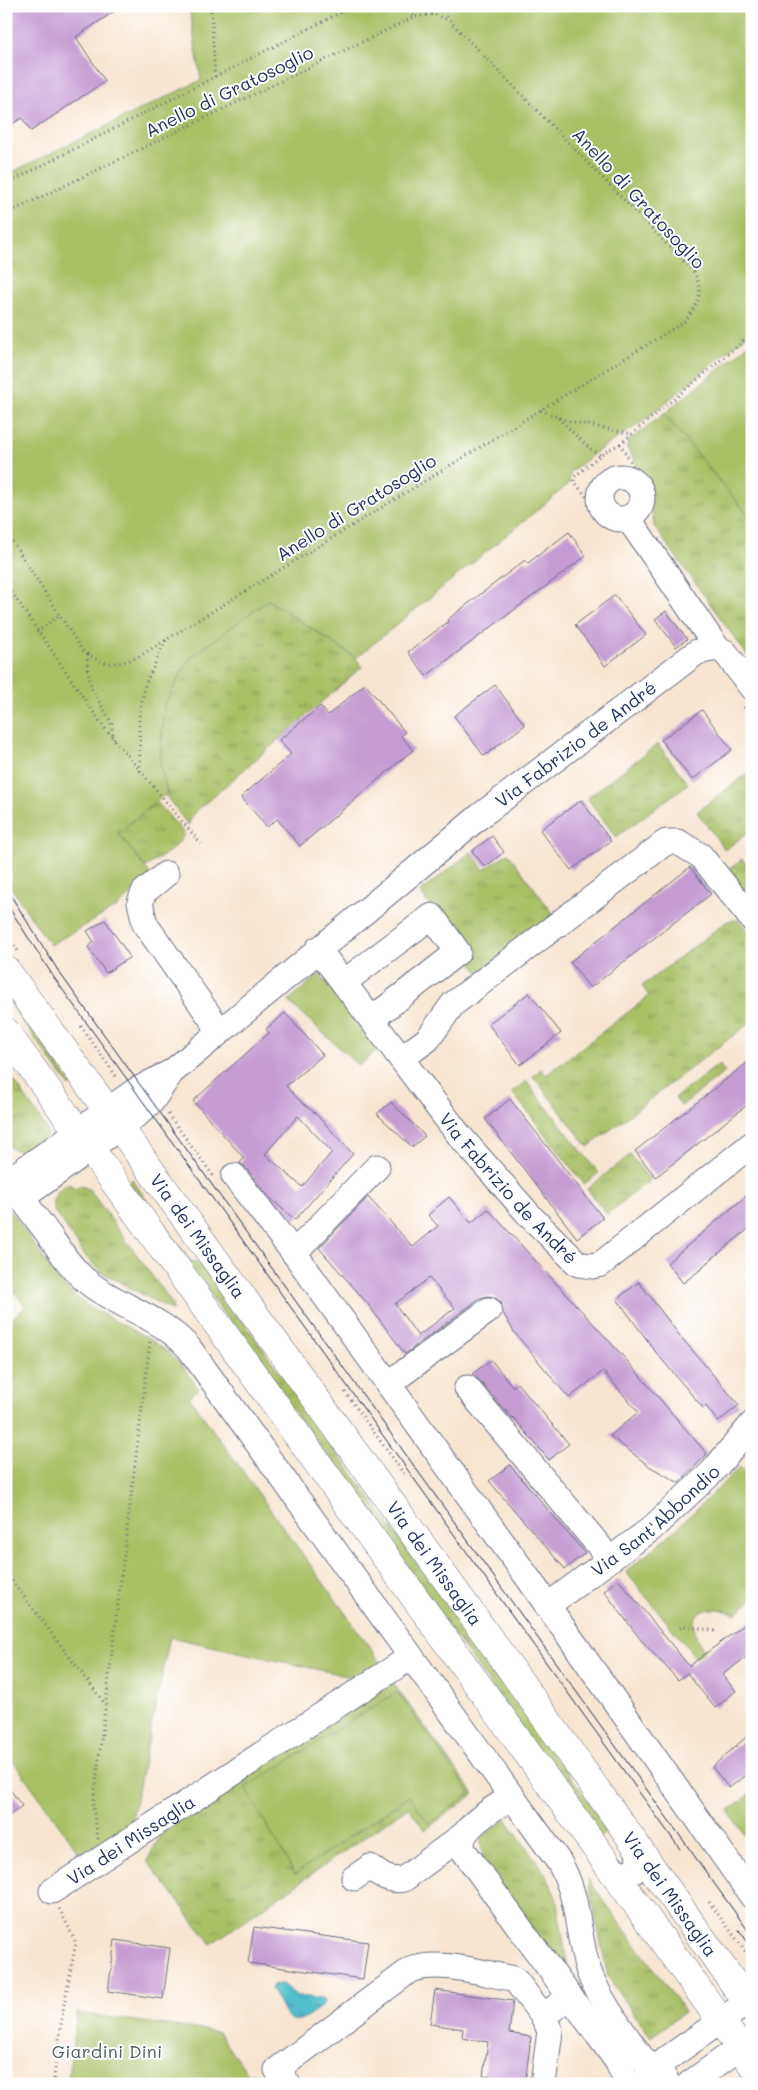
<svg xmlns="http://www.w3.org/2000/svg" width="758" height="2090" font-family="Mali,sans-serif">
<style>
.grass{fill:url(#grass-tufts);stroke:#627760}
.green{fill:#a8bf63;stroke:#627760}
.water{fill:url(#water-ripples);stroke:#367696}
.building{fill:#c49cd3;fill-rule:evenodd}
.lines{fill:none;stroke-linecap:round;stroke-linejoin:round}
.minor-casing{stroke:#686f86;stroke-width:27}
.major-casing{stroke:#686f86;stroke-width:29}
.path{stroke:#686f86;stroke-width:3;stroke-dasharray:1 4;stroke-linecap:butt}
.minor{stroke:#fff;stroke-width:25}
.major{stroke:#fff;stroke-width:28}
.tram{stroke:#1b2f5e;stroke-width:1}
.labels{text-anchor:middle;dominant-baseline:central;stroke-width:4;stroke-linejoin:round;paint-order:stroke}
.street-label{font-size:18px;fill:#1b2f5e;stroke:#fff}
.park-label{font-size:18px;fill:#4c6160;stroke:#fff}
</style>
<defs>
<pattern id="grass-tufts" width="24" height="20" patternUnits="userSpaceOnUse" patternTransform="scale(1.25)"><rect width="24" height="20" fill="#a8bf63"/><path d="M3 7l-1-3M5 7V3M7 7l1-3M15 17l-1-3M17 17v-4M19 17l1-3" fill="none" stroke="#889c55"/></pattern>
<pattern id="water-ripples" width="26" height="14" patternUnits="userSpaceOnUse" patternTransform="scale(1.25)"><rect width="26" height="14" fill="#52becd"/><path d="M2 4q2-2 4 0t4 0M15 11q2-2 4 0t4 0" fill="none" stroke="#439baa"/></pattern>
</defs>
<rect width="100%" height="100%" fill="#fff"/>
<filter id="ink" filterUnits="userSpaceOnUse"><feTurbulence type="fractalNoise" baseFrequency=".02" numOctaves="2"/><feDisplacementMap in="SourceGraphic" scale="10" xChannelSelector="R" yChannelSelector="G"/><feConvolveMatrix kernelMatrix="1 2 1 2 8 2 1 2 1" color-interpolation-filters="sRGB"/></filter>
<filter id="wash" filterUnits="userSpaceOnUse"><feTurbulence type="fractalNoise" baseFrequency=".0096" numOctaves="4" result="noise"/><feDisplacementMap in="SourceGraphic" scale="20" xChannelSelector="R" yChannelSelector="G"/><feGaussianBlur stdDeviation="1.12" result="paint"/><feColorMatrix in="noise" values="0 0 0 0 0 0 0 0 0 0 0 0 0 0 0 0 0 1.4 0 .05"/><feComposite in="paint" operator="in"/></filter>
<g filter="url(#wash)">
<rect width="100%" height="100%" fill="#f7e5d1"/>
<path class="grass" d="M664 414 752 520V662L654 526 650 491 644 477 627 448 628 441Z
M268 600 356 658 362 667 194 813 188 825 165 795 167 793 160 764 164 705 190 658Z
M658 744 688 784 616 837 587 798Z
M752 770V829L725 850 697 812Z
M157 802 184 833C179 849 158 859 145 867L117 833Z
M471 852 484 870 508 853 555 916 479 973 420 892Z
M742 859 752 872V913L722 875Z
M732 920H739L752 937V1021L588 1147 533 1076 541 1069 546 1075 649 996 642 986 726 922Z
M6 991 72 1085 70 1087 6 998Z
M719 1064 725 1072 681 1106 675 1098Z
M6 1069 47 1129V1136C35 1149 22 1157 6 1145Z
M526 1081 599 1173 584 1184 512 1092Z
M630 1155 650 1180 607 1214 587 1189Z
M132 1179 190 1261 201 1263 609 1830 600 1837 129 1182Z
M69 1183 74 1188 81 1186 89 1189 171 1302 173 1309 171 1310 101 1272 86 1257 53 1209C51 1196 58 1189 69 1183Z
M393 1683 474 1794 425 1830 408 1807 211 1944 147 1861 162 1832Z
M506 1819 547 1876 556 1897 570 1979 479 1858 483 1855 480 1838Z
M588 1879 685 2012 651 2037 614 1987 607 1973Z"/>
<path class="green" d="M189 6H752V331L641 423 599 450 570 472 569 484 356 658 268 600 190 658 164 705 160 764 167 793 118 833 152 876 117 907 50 945 6 880V175L201 80Z
M752 342V520L664 414Z
M319 974 377 1050 359 1066 288 1001Z
M6 1207C32 1235 47 1272 76 1297 102 1318 134 1327 161 1347 177 1358 188 1373 199 1389L189 1397 382 1664 361 1679 170 1637 131 1824 80 1854 6 1751V1323L26 1307 6 1281Z
M740 1467 752 1482V1600L735 1614C699 1599 680 1620 705 1651L696 1658 626 1572 675 1530Z
M397 1692 470 1793 429 1824 409 1796 295 1874 245 1788Z
M752 1792V1845L728 1811Z
M77 2013 218 2032 249 2075 253 2073 261 2084H67Z"/>
<path class="water" d="M282 1984 297 1996 320 1998 324 2001 323 2005C288 2032 290 2022 271 1989L273 1985Z"/>
<g id="blocks">
<path class="building" d="M6 6H122L76 37 105 81 31 131 22 118 6 128Z
M569 532 586 556 426 676 408 652 448 622 447 620 525 560 528 563Z
M615 595 646 635 605 666 575 625Z
M666 611 687 639 676 647 655 619Z
M365 684 405 732 401 736 413 750 300 846 277 819 267 827 241 797 291 754 279 740 320 706 328 715Z
M495 685 525 725 484 756 454 716Z
M702 710 732 750 692 780 661 740Z
M581 800 611 841 571 870 540 830Z
M492 836 504 852 485 867 472 851Z
M690 867 711 894 590 988 570 962Z
M105 920 130 957 106 973 88 947 94 942 87 931Z
M529 993 561 1033 520 1065 488 1024Z
M285 1013 323 1055 286 1086 300 1101 315 1113 353 1154 295 1220 268 1196 245 1167 240 1163 244 1158 193 1101 269 1033 266 1029ZM298 1116 332 1152 302 1187 265 1154Z
M752 1059V1101L656 1177 635 1151Z
M510 1099 603 1218 577 1238 485 1119Z
M391 1102 425 1136 412 1147 377 1114Z
M752 1191V1226L703 1266 704 1267 683 1283 667 1263Z
M368 1197 413 1247 438 1226 428 1215 449 1197 471 1223 488 1209 622 1355 707 1454 679 1483 649 1466 610 1436 638 1412 603 1371 569 1398 514 1332 503 1313 501 1302 494 1297 487 1296 480 1298 405 1354 367 1303 319 1248ZM429 1278 455 1308 418 1336 395 1304Z
M639 1282 680 1336 739 1405 718 1422 706 1406 703 1408 658 1355 617 1299Z
M491 1360 513 1387 517 1383 569 1444 549 1460 513 1417 512 1418 478 1379 472 1374Z
M510 1465 585 1553 565 1569 489 1481Z
M618 1579 689 1666 752 1619V1653L722 1675 736 1691 715 1708 687 1673 678 1680 641 1640 604 1591Z
M752 1732V1770L729 1788 712 1767Z
M6 1784 22 1806 6 1818Z
M254 1927 368 1942 363 1979 248 1963Z
M115 1940 170 1948 163 1999 108 1991Z
M435 1990 513 2001 509 2033 531 2037 525 2084H490L491 2077 483 2076 488 2042 462 2038 463 2029 430 2024Z"/>
</g>
</g>
<g filter="url(#ink)">
<use href="#blocks" fill-opacity="0" stroke="#686f86" stroke-width="1"/>
<g class="lines">
<g class="minor-casing">
<g id="minor">
<circle cx="621" cy="498" r="21"/>
<path d="M628 518 717 648"/>
<path d="M717 648 725 652 752 688"/>
<path d="M166 874 144 892 140 902 145 924 220 1031"/>
<path id="s1" d="M318 949 459 1135 531 1217 578 1264 592 1266 601 1264 752 1144"/>
<path d="M344 982 432 916 458 952 372 1019"/>
<path d="M402 1058 428 1039 453 1004 666 842H678L701 856 752 919"/>
<path d="M6 1176C20 1196 34 1215 49 1235 61 1252 73 1271 90 1284 122 1308 161 1317 189 1348L559 1862C580 1898 576 1931 588 1969 598 2000 631 2043 651 2070 661 2071 663 2075 668 2084"/>
<path d="M234 1176 294 1253 533 1585 752 1896"/>
<path id="s2" d="M9 1180 135 1091 173 1071 480 816 697 652 717 648"/>
<path d="M22 1198 138 1114 152 1101 171 1073"/>
<path d="M294 1253 377 1167"/>
<path d="M388 1384 489 1310"/>
<path d="M467 1388 600 1547"/>
<path id="s3" d="M547 1606 651 1529 712 1472 752 1424"/>
<path d="M512 1796C496 1808 455 1828 463 1850L617 2061 628 2084"/>
<path d="M611 1867 622 1874 634 1871 639 1864 638 1848"/>
<path d="M354 1878 370 1867C380 1875 390 1882 404 1879L463 1835"/>
<path id="s4" d="M52 1891 411 1657"/>
<path d="M648 2080V2075L651 2070 752 1999"/>
<path d="M288 2084 277 2070 410 1970C439 1959 481 1973 511 1978L516 1981 543 2016 570 1997"/>
<path d="M543 2084 550 2031 543 2016"/>
<path d="M689 2084 752 2039"/>
</g>
</g>
<g class="major-casing">
<g id="major">
<path id="s5" d="M6 970 496 1648 752 2009"/>
<path d="M6 1032 752 2064"/>
</g>
</g>
<path class="path" d="M211 6 215 77
M408 6 414 17
M446 6 447 19
M6 184 353 6
M6 214 414 17 434 14 450 21 694 272C705 294 698 305 684 322L138 657C112 667 105 666 82 650L6 532
M541 410 565 420 632 434
M558 418 590 449 600 455
M620 444 752 334
M608 524 574 481V477L604 452 620 444 648 490 650 513
M6 584 103 726 201 844
M37 632 60 615
M88 654 87 667 92 689 111 722 114 740
M744 707 752 717
M140 771 139 717 145 685 166 640
M6 933 18 951
M81 1026 118 1079
M168 1114 214 1177
M345 1392 404 1474
M6 1573 105 1704
M680 1628 684 1626 717 1631
M98 1839 93 1807 150 1342
M709 1902 752 1960
M53 2084 63 2010 76 1943 59 1908"/>
<use href="#minor" class="minor"/>
<use href="#major" class="major"/>
<path class="tram" d="M6 888 59 972 752 1936
M6 903 55 979 680 1849
M739 1930 752 1948"/>
</g>
</g>
<g class="labels">
<g class="street-label">
<text transform="translate(229 91) rotate(-26)">Anello di Gratosoglio</text>
<text transform="translate(639 198) rotate(47)">Anello di Gratosoglio</text>
<text transform="translate(356 507) rotate(-32)">Anello di Gratosoglio</text>
<text stroke="none"><textPath href="#s2" startOffset="716">Via Fabrizio de André</textPath></text>
<text stroke="none"><textPath href="#s1" startOffset="306">Via Fabrizio de André</textPath></text>
<text stroke="none"><textPath href="#s5" startOffset="328">Via dei Missaglia</textPath></text>
<text stroke="none"><textPath href="#s3" startOffset="138">Via Sant'Abbondio</textPath></text>
<text stroke="none"><textPath href="#s5" startOffset="732">Via dei Missaglia</textPath></text>
<text stroke="none"><textPath href="#s4" startOffset="94">Via dei Missaglia</textPath></text>
<text stroke="none"><textPath href="#s5" startOffset="1138">Via dei Missaglia</textPath></text>
</g>
<g class="park-label">
<text x="107" y="2051">Giardini Dini</text>
</g>
</g>
<rect width="758" height="2090" fill="none" stroke="#fff" stroke-width="25"/>
</svg>
